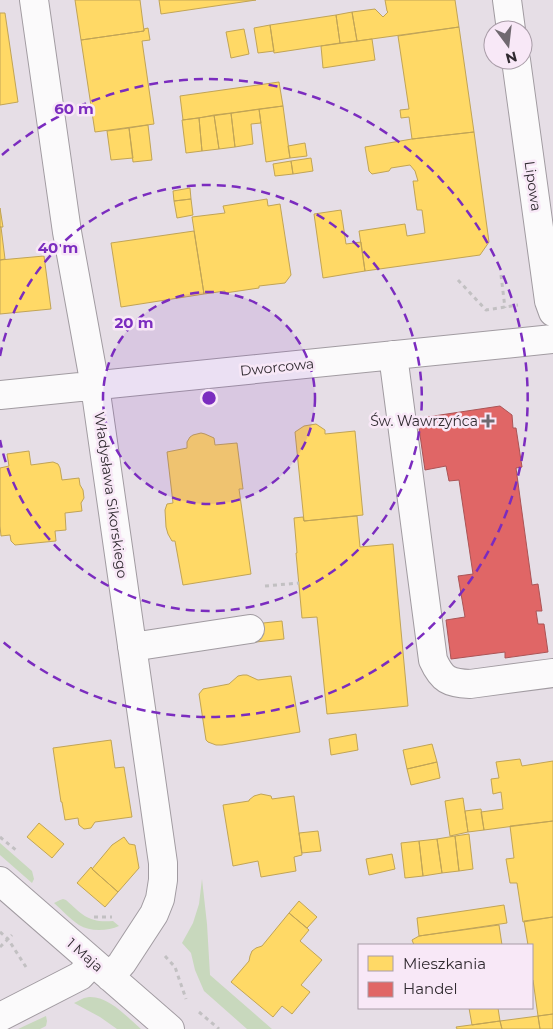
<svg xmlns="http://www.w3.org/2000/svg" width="553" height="1029" font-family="Montserrat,sans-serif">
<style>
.green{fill:#c8d8bd}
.homes{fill:#ffd966;stroke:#c1a456}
.shops{fill:#e06666;stroke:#ab5456}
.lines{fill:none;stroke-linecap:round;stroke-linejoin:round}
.minor-casing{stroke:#a19ba1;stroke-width:30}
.path{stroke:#c2c0c2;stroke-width:3;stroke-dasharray:4 4;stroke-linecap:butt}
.minor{stroke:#fbfafb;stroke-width:28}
.ring{fill:none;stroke:#7b2cbf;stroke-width:2.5;stroke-dasharray:9 6}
.poi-dot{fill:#706970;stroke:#f8e8f7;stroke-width:2}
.labels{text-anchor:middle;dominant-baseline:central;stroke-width:5;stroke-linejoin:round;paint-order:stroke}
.street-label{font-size:14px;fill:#302a30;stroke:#f8e8f7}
.poi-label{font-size:14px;fill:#302a30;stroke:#f8e8f7;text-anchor:end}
.centre{fill:#7b2cbf;stroke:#f8e8f7;stroke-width:2.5}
.ring-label{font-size:15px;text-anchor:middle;font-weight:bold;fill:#7b2cbf;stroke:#f8e8f7;stroke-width:5;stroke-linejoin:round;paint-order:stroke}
</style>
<rect width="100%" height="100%" fill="#e6dee6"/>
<path class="green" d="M0 843 32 871 34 879 32 883 0 855Z
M202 879 207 924 210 975 272 1029H247L204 991 195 970 191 953 182 943 193 923 199 904Z
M63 899 66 900C83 915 88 923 113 921L119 926C108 931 90 932 79 925 70 919 62 910 54 903L60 900Z
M89 997C109 996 127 1017 141 1029H117L100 1017 74 1003 84 998Z
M46 1016 47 1021 46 1026 40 1029H18Z"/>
<path class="homes" d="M75 0H140L144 31 81 40Z
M159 0H256L161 14Z
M385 0H455L459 27 357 41 352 12 375 9 383 17 388 12 387 11Z
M352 12 357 41 340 43 336 15Z
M0 13H5L18 102 0 105Z
M336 15 340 43 274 53 270 25Z
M270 25 274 51 258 53 254 28Z
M459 27 474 132 412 139 409 117 401 118 400 110 409 109 398 36Z
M148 28 150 40 142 41 154 124 95 132 81 40 144 31V29Z
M244 29 249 54 231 58 226 32Z
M372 39 375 60 323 68 321 46Z
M279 82 283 106 183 120 180 96Z
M283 106 290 158 266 162 259 109Z
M259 109 261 123 251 124 253 144 235 147 231 113Z
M231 113 235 147 219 149 214 115Z
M214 115 219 149 202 151 199 118Z
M199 118 202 151 186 153 182 120Z
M148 125 152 160 133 162 129 128Z
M129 128 133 158 111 160 107 131Z
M474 132 489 242 480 255 365 271 359 231 405 224 407 236 425 233 422 210H417L413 181H418L415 171 410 165 391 168 389 171 372 174 369 171 365 147 412 139Z
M305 143 307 156 290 158 288 146Z
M311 158 313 171 293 174 291 161Z
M291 161 293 174 275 176 273 164Z
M190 188 191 199 174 201 173 191Z
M191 199 193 215 177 218 174 201Z
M267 199 268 206 280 204 291 275 285 283 259 286V288L225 293V291L204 294 192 217 225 213 223 206Z
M0 208 3 227H0Z
M341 210 346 244 361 242 365 271 323 278 314 214Z
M0 227H1L5 259 0 260Z
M194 231 204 294 121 307 111 243Z
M44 256 51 309 0 314V260Z
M316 424 325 430V434L355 431 363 515 304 521 295 432 304 426Z
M201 433 205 434 214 438 215 445 237 443 243 489H239L251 574 183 585 175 541H172L168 534 166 527 165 510 167 504 173 503 167 452 187 448V442L190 437 193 435Z
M29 451 31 465 53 462 58 464 60 468 62 480 79 478 80 485 83 490 84 498 81 503 82 511 65 513 66 530 55 531 56 541 15 545 11 541 10 535 1 536 0 526V468L9 466 7 454Z
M357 516 360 547 393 544 408 706 327 714 317 617 302 618 296 553H297L294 518 303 517 304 521Z
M282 621 284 639 256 642 254 624Z
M243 675H247L258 680 291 676 300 732 222 745H216L208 742 206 740 199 694 203 689 229 684 238 676Z
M356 734 358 750 331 755 329 739Z
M111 740 115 768 124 767 132 817 95 822 91 828 84 829 79 825 78 818 65 820 62 802H61L53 748Z
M432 744 437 762 407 769 403 750Z
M520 759 522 766 553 761V821L484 830 481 812 503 809 501 792 493 794 491 779 499 778 496 762Z
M437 762 440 778 411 785 407 769Z
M261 794 271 796 272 799 294 796 302 855 294 857 296 871 261 877 258 861 233 866 223 805 249 801V800L254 796Z
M463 798 468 832 450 836 445 801Z
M481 809 484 830 468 832 465 811Z
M553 821V917L523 922 517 883H510L506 859 514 858 510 826Z
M39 823 64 844 52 858 27 837Z
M318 831 321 851 302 853 299 833Z
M469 834 473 869 459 871 455 836Z
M455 836 459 871 442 873 437 839Z
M124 837 129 844 135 845 139 868 118 892 92 869 112 845Z
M437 839 442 873 423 876 419 841Z
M419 841 423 876 405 878 401 843Z
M392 854 395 869 369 875 366 859Z
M91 867 92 868V869L118 892 105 907 77 883Z
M299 901 317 917 307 928 289 913Z
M504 905 507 923 419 936 417 918Z
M289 913 309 930 300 941 322 960 301 985 310 992 292 1014 282 1006 273 1017 231 982 249 961 250 956 252 951 256 948 262 946Z
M553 917V1014L538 1016 533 980H532V945H528L524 921Z
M499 925 502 945H414L412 940 419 936Z
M469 1008H498L500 1021 472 1025Z
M553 1014V1029H540L538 1016Z
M538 1016 540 1029H502L500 1021Z
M500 1021 502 1029H457L456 1027Z"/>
<path class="shops" d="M500 406 512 415 513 428H516L522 467 516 468 521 505 532 585 538 584 542 611H536L538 624H544L548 652 505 658V652L451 659 446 620 465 617 458 576 473 574 459 480 449 481 446 466 425 470 419 428 427 417Z"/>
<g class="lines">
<g class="minor-casing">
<path id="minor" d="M34 0 67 232 95 386 163 863V880L160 899 154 914 122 963 110 977
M507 0 511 30
M516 60 549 301 553 312
M393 355 433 660C442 680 449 683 470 684L553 673
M0 395 553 339
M132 647 250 629
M0 881 170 1029
M0 1017 80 976 93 962"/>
</g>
<path class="path" d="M501 275 505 308
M458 280 486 310 518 305
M265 586 299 583
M0 837 17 851
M94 917H112
M0 932 8 939 26 967
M0 947 12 935
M165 956 175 967 186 999
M199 1012 219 1029"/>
<use href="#minor" class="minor"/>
</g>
<circle cx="209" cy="398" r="106" fill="#7b2cbf" fill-opacity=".12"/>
<g class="ring">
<circle cx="209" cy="398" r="106"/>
<path d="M0 356A213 213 0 1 1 0 440"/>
<path d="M2 155A319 319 0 1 1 2 641"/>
</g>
<path class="poi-dot" d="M485.5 413.5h5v5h5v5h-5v5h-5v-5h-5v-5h5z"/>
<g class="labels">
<g class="street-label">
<text transform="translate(533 186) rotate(82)">Lipowa</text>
<text transform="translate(277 367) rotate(-6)">Dworcowa</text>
<text transform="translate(111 495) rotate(82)">Władysława Sikorskiego</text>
<text transform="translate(85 955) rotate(41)">1 Maja</text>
</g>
<g class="poi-label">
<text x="478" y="421">Św. Wawrzyńca</text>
</g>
</g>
<circle cx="209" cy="398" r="8" class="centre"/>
<g class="ring-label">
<text x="74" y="114">60 m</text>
<text x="58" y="253">40 m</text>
<text x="134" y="328">20 m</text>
</g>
<rect x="358" y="944" width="175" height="65" fill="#f8e8f7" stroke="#a89ca7"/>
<rect x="368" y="956" width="25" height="15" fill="#ffd966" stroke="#a89ca7"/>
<text x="403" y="969" font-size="15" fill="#302a30">Mieszkania</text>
<rect x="368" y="982" width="25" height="15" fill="#e06666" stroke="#a89ca7"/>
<text x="403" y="994" font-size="15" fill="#302a30">Handel</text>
<g transform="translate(508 45) rotate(165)"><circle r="24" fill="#f8e8f7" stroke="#a89ca7"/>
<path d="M0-4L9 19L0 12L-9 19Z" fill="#706970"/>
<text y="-8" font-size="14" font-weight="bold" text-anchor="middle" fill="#302a30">N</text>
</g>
</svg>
